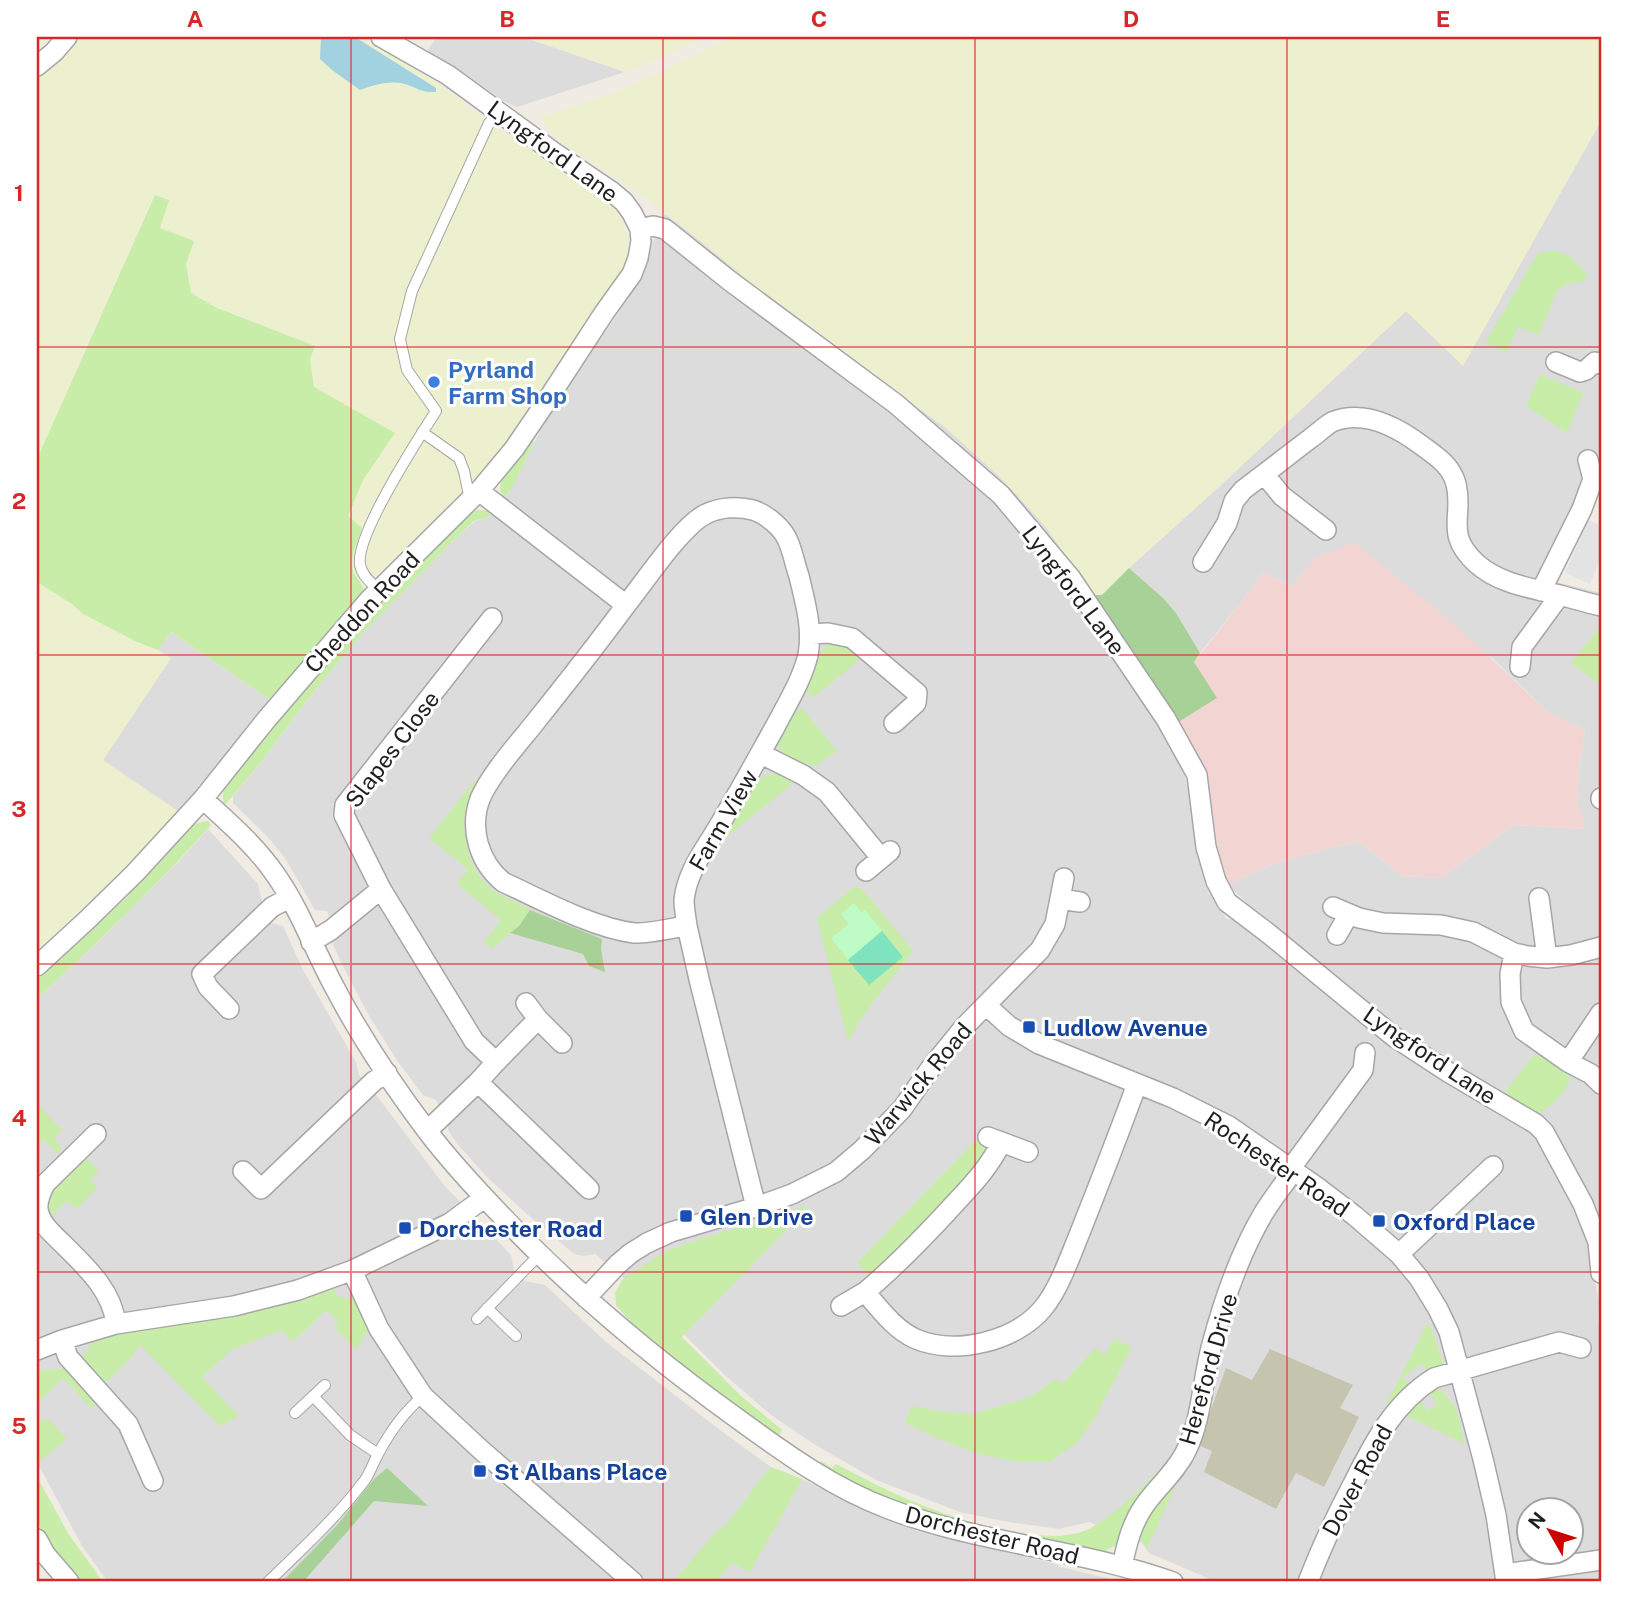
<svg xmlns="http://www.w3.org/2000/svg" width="1638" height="1619" font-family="'Public Sans',sans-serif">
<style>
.residential{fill:#dddcdc;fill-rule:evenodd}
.commercial{fill:#f2d4d3}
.construction{fill:#c5c5af}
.farmland{fill:#edf0cf}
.grass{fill:#c8eda8}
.forest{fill:#a7d197}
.park{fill:#bffcc5}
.pitch{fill:#7ee3be}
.parking{fill:#e3e3e3}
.water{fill:#a2d1e0}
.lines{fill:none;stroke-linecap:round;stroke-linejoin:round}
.service-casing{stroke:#a6a6a6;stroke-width:12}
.minor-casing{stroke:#a6a6a6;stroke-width:22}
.service{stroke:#fff;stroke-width:10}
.minor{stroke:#fff;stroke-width:19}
.grid{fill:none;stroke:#d62828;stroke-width:2;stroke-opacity:0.55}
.shop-dot{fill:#3f7fe0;stroke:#fff;stroke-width:2.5}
.transit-dot{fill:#1a4fb4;stroke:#fff;stroke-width:2.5}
.labels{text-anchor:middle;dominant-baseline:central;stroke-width:6;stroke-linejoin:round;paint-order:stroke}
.street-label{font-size:23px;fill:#1f1f1f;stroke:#fff}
.shop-label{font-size:23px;font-weight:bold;fill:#366cbe;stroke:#fff;text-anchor:start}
.transit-label{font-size:23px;font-weight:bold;fill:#164399;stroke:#fff;text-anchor:start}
.neatline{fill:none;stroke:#d62828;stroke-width:2.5}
.grid-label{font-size:23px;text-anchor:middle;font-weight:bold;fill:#d62828}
</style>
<rect width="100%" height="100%" fill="#f0ece4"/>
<path class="residential" d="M437 37H523L625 72 517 107 503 101 459 69 427 51Z
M1601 121V481L1556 582 1601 593V1225L1552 1124 1545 1117 1538 1115 1466 1074 1386 1020 1307 960 1228 885 1274 863 1358 841 1402 876 1441 878 1513 825 1584 829 1577 806 1579 768 1585 730 1548 712 1492 658 1316 557 1291 587 1263 572 1243 600 1200 653 1176 613 1163 598 1129 568 1222 484 1406 311 1463 365Z
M665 214 946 428 1000 477 1045 526 1093 595 1183 768 1207 879 1226 919 1242 920 1397 1046 1464 1093 1504 1114 1532 1133 1544 1144 1586 1230 1599 1303 1598 1319 1601 1338V1582H1217L1149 1553 1142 1543 1089 1522 1059 1529 1002 1521 960 1512 876 1480 814 1444 771 1415 726 1376 645 1296 595 1254 583 1256 574 1254 527 1214 488 1178 458 1145 449 1132 446 1120 436 1100 423 1095 398 1062 368 1014 340 960 332 942 336 934 327 911 315 910 285 858 267 836 233 803V796L258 766 312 694 360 636 450 544 475 521 488 517 508 494 544 423 565 388 629 298ZM1530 1510H1572V1552H1530Z
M171 632 269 699 212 774 179 812 102 760 170 659 158 650Z
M208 829 258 884 267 922 283 926 303 970 356 1062 359 1075 380 1100 443 1184 511 1255 514 1270 525 1281 545 1285 606 1342 724 1433 771 1467 802 1479 863 1509 920 1532 1053 1563 1061 1567 1097 1576 1105 1577 1119 1582H108L82 1546 37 1462V999L102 938 180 860Z"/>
<path class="commercial" d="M1354 542 1461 630 1548 712 1585 730 1579 768 1577 806 1579 812 1583 814 1584 829 1513 825 1441 878 1402 876 1358 841 1274 863 1228 885 1217 845 1208 776 1177 723 1216 699 1194 662 1243 600 1263 572 1291 587 1316 557Z"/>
<path class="construction" d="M1270 1349 1353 1385 1340 1408 1359 1417 1324 1487 1296 1473 1276 1509 1204 1472 1212 1451 1198 1445 1226 1368 1252 1380Z"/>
<path class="farmland" d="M77 37H365L448 90 481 117 603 195 624 223 627 236V252L624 266 511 440 474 482 365 593 363 584 355 575 351 564 362 528 348 517 363 480 395 433 314 387 309 359 315 346 217 308 191 293 186 264 160 227 169 200 154 195 37 459V78L64 54Z
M523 37H703L659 59 625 72Z
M733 37H1601V121L1463 366 1406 311 1222 484 1129 568 1102 595H1093L1045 526 1000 477 946 428 869 373 779 306 683 227 644 197 621 181 569 148 547 129 542 114H552L625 88Z
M37 582 72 604 83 614 137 642 158 650 171 658 103 760 179 812 110 883 37 950Z"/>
<path class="grass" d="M155 195 169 200 160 228 194 241 186 264 191 293 217 308 315 346 310 359 314 387 395 433 363 480 348 516 362 528C358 541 348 559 354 573 358 580 363 585 365 593L269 699 171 632 158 650 137 642 83 614 72 604 37 582V459Z
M1554 251C1572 254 1576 262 1587 275L1584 281 1565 285 1557 291 1539 335 1518 327 1507 352 1485 343 1538 253Z
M1540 374 1583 393 1567 433 1526 406Z
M532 439 534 442 513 486 504 499 500 490 501 479Z
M478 510 493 511 488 517 474 521 450 544 360 636 312 694 258 766 224 806C221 795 224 787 228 777L317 671 329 663 334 648 466 515Z
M1601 626V685L1571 663Z
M841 642 862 654 859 660 813 698 805 688C808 681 812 674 815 667 822 649 819 646 841 642Z
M802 708 837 751 815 766C797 761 785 758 774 742L784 722Z
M774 773 792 782 791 785 720 842 754 781Z
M476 779H477C473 788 469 795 467 804 460 833 468 870 492 889 504 898 519 901 530 910L519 926 492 949 484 942 501 920 457 884 468 869 429 838Z
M208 821 211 825C157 886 97 943 37 999V980L129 895V888L186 827 202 822Z
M854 887 860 888 870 898 913 951 867 1010 848 1041 817 918Z
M1535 1053 1570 1074C1569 1093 1552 1104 1538 1115L1502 1096Z
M38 1105 62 1130 54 1139 60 1146 59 1155 44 1140 37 1147Z
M981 1139 991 1149V1152L872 1277 857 1263 969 1147 976 1140Z
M85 1157 99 1171 90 1179 98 1187 76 1209 67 1201 50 1217 47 1199 51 1190Z
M803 1206 807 1209 682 1337 740 1395 782 1430 778 1437 704 1382 633 1325 616 1305 615 1293 622 1280 647 1263 668 1250 725 1231 763 1222Z
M334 1285 337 1295 347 1299 358 1296 408 1381 403 1385 368 1333 365 1334 356 1350 334 1327 339 1322 326 1310 293 1342 281 1330 231 1350 202 1377 239 1416 220 1426 140 1345 129 1360 103 1385 81 1361 94 1338 211 1319Z
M1427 1324 1430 1326 1443 1361 1441 1366 1430 1373 1421 1364 1403 1377 1410 1386 1390 1407 1386 1405Z
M1114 1339 1132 1347 1097 1413 1098 1414 1077 1443 1049 1462H1017L979 1454 939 1439 905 1423 911 1406 938 1411 973 1414 1030 1397 1056 1379 1062 1384 1095 1348 1105 1355Z
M67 1368 95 1402 92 1409 63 1378 37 1404V1371Z
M1441 1389 1456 1408 1465 1444 1405 1415 1420 1400 1428 1411 1437 1404 1429 1392Z
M37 1415 43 1422 47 1418 67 1439 37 1463Z
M1170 1458 1173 1460 1120 1540 1115 1546 1103 1552 1058 1541 1034 1540 970 1527 874 1494 818 1465 821 1461 832 1468 836 1464C890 1493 944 1518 1005 1530 1031 1535 1059 1540 1084 1531 1112 1520 1150 1480 1170 1458Z
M771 1467 802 1479 750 1572 732 1563 716 1582H673L718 1529 724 1528 764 1475Z
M1181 1473 1147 1549 1139 1536 1148 1512Z
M37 1477 68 1533 103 1582H79C64 1566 46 1543 38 1522 34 1511 37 1489 37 1477Z"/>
<path class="forest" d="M1129 568 1163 598 1176 613 1200 653 1194 662 1217 698 1177 723 1093 595H1102Z
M530 910 602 939 601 949 605 972 589 966 583 954 510 933 519 926Z
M387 1468 428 1506 374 1501 303 1582H282L338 1524 374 1479Z"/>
<path class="park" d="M854 903 862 913 865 910 882 931 848 960 831 938 849 924 841 914Z"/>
<path class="pitch" d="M882 931 903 957 869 985 848 960Z"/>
<path class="parking" d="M1601 516V556L1590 584 1565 573 1588 520 1598 524Z"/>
<path class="water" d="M321 37H355L436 88V92C419 93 415 86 401 83 387 81 374 85 360 90L332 70 320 59Z"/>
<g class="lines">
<g class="service-casing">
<path id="service" d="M422 432 459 458 464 471 470 500
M379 591C372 583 362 576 360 565 355 536 418 439 436 411L407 370 400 339 412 291 489 123 500 112
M487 1308 516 1336
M477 1319 539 1255
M313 1396 350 1435 378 1454
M295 1413 325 1385
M268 1582C302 1549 337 1517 365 1480 370 1472 373 1464 377 1456 389 1433 404 1412 423 1396"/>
</g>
<g class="minor-casing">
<path id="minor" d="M37 66 54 52 67 37
M640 229 653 226 665 229 730 281 896 404 943 445 1001 495 1070 577 1166 719 1197 775 1206 847 1216 881 1227 902 1269 934 1393 1036 1448 1072 1536 1124 1544 1132 1583 1204 1598 1242 1601 1273
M1556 362 1580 372 1586 370 1595 362 1601 364
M479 491 626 605C596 646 565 685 533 725 517 745 490 775 480 799 469 829 479 862 503 882 540 899 593 928 634 933 649 934 671 928 687 926 686 918 684 908 684 900 687 871 706 848 720 824 739 792 757 759 775 727 787 704 802 680 808 655 813 628 805 602 799 576 795 565 793 552 788 541 783 528 766 514 753 510 738 506 720 507 706 514 682 525 644 583 626 605
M1326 530 1282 496 1264 474C1280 462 1295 450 1311 438 1318 433 1325 426 1332 422 1363 409 1397 427 1421 445 1436 456 1451 465 1456 484 1464 517 1444 533 1476 563 1499 584 1531 588 1560 595 1574 599 1588 603 1601 606
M1203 562 1227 523 1234 501 1243 490 1264 474
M1541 591 1582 509 1593 479 1588 460
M810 634 828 633 852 638 917 693 916 703 894 723
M1520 667 1522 647 1560 595
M761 754 803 775 827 792 881 858
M1601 798V799
M203 799C228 822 255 845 275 874 300 909 315 952 336 990 362 1039 394 1087 428 1132 450 1161 476 1189 501 1215 573 1291 653 1358 738 1419 786 1454 833 1488 889 1509 981 1544 1081 1549 1173 1582
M866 871 890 851
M1539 898 1547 958
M1060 899 1080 902
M1333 907 1359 918 1383 923 1441 925 1473 932 1514 953 1528 956 1547 958 1571 955 1601 947
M687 926 699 979 756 1207
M1337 935 1349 914
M311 942 331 930 381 889
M1514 953 1510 974 1511 1002 1524 1031 1568 1062 1591 1074 1601 1084
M37 966 88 919 135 873 203 799 266 720 370 599 479 491 514 449 546 402 604 313 632 274 638 258 641 241 640 229 632 213 624 202 611 191 552 151 448 75 381 37
M526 1003 538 1019 562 1043
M986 1005 1009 1026 1039 1044 1173 1098 1229 1126 1317 1187 1355 1216 1399 1254 1419 1278 1438 1309 1449 1332 1483 1459 1496 1515 1506 1582
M229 1009 208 987 202 974 272 907 289 898
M496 1062 538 1019
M1568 1062 1601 1013
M478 1082 589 1189
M427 1131 478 1082 496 1062 474 1041 381 889 344 815 345 805 492 618
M96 1134 45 1184C41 1192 37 1200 38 1209 40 1224 53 1234 63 1244 86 1267 112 1290 116 1324
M988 1137 1028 1152
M1001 1143C988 1170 967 1190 947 1212 921 1240 894 1268 865 1292 880 1309 895 1330 916 1339 956 1356 1017 1341 1044 1307 1060 1287 1071 1254 1081 1230 1100 1182 1119 1133 1137 1084
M1291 1168 1363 1070 1365 1053
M243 1171 261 1189 374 1081 387 1073
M1399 1254 1493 1166
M353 1270 356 1279 379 1329 423 1396 480 1449 633 1582
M586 1298 618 1264 631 1253 647 1243 671 1232 756 1207 792 1194 836 1172 862 1150 902 1109 930 1069 965 1026 1040 950 1055 924 1064 878
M841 1306 865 1292
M62 1340 68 1357 128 1424 153 1481
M37 1350 62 1340 116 1324 234 1306 298 1290 353 1270 450 1223 484 1198
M37 1539 45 1554 69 1582
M1122 1566C1127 1544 1131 1525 1144 1506 1157 1487 1176 1472 1186 1451 1202 1419 1202 1382 1211 1348 1223 1302 1239 1255 1263 1214 1272 1199 1284 1184 1294 1170
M1505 1574 1601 1560
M1308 1582C1321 1548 1336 1516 1353 1484 1374 1442 1394 1403 1434 1378L1559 1342 1581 1348"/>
</g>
<use href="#service" class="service"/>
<use href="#minor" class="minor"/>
</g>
<path class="grid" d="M351 37V1582M663 37V1582M975 37V1582M1287 37V1582M37 347H1601M37 655H1601M37 964H1601M37 1272H1601"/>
<circle class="shop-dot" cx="434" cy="382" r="7"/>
<g class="transit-dot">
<rect x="1022" y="1020" width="14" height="14" rx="3.5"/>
<rect x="679" y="1209" width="14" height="14" rx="3.5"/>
<rect x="1372" y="1214" width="14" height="14" rx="3.5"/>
<rect x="398" y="1221" width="14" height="14" rx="3.5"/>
<rect x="473" y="1464" width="14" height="14" rx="3.5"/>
</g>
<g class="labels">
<g class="street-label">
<text transform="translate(553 151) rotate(36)">Lyngford Lane</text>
<text transform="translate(1074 590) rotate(53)">Lyngford Lane</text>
<text transform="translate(362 612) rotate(-47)">Cheddon Road</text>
<text transform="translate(392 749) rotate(-53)">Slapes Close</text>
<text transform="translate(723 820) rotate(-60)">Farm View</text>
<text transform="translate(1430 1055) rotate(34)">Lyngford Lane</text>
<text transform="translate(918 1084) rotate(-50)">Warwick Road</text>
<text transform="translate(1277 1164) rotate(34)">Rochester Road</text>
<text transform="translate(1208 1369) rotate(-74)">Hereford Drive</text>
<text transform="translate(1357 1480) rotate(-62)">Dover Road</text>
<text transform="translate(992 1535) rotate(14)">Dorchester Road</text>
</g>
<g class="shop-label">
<text x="448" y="369">Pyrland<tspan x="448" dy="26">Farm Shop</tspan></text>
</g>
<g class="transit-label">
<text x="1043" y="1027">Ludlow Avenue</text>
<text x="700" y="1216">Glen Drive</text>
<text x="1393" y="1221">Oxford Place</text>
<text x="419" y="1228">Dorchester Road</text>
<text x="494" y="1471">St Albans Place</text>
</g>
</g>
<rect width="1638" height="1619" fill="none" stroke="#ffffff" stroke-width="77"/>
<g transform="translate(1550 1531) rotate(309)"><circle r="33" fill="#ffffff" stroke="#a5a5a5" stroke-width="2"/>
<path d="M0-5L12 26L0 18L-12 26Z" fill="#cd0300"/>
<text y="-10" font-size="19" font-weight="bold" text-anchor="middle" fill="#1f1f1f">N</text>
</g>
<rect x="38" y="38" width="1562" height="1542" class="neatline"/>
<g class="grid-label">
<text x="195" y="27">A</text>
<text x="507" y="27">B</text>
<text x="819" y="27">C</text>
<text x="1131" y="27">D</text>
<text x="1443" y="27">E</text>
<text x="19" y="201">1</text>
<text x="19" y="509">2</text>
<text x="19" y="817">3</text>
<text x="19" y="1126">4</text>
<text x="19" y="1434">5</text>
</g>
</svg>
